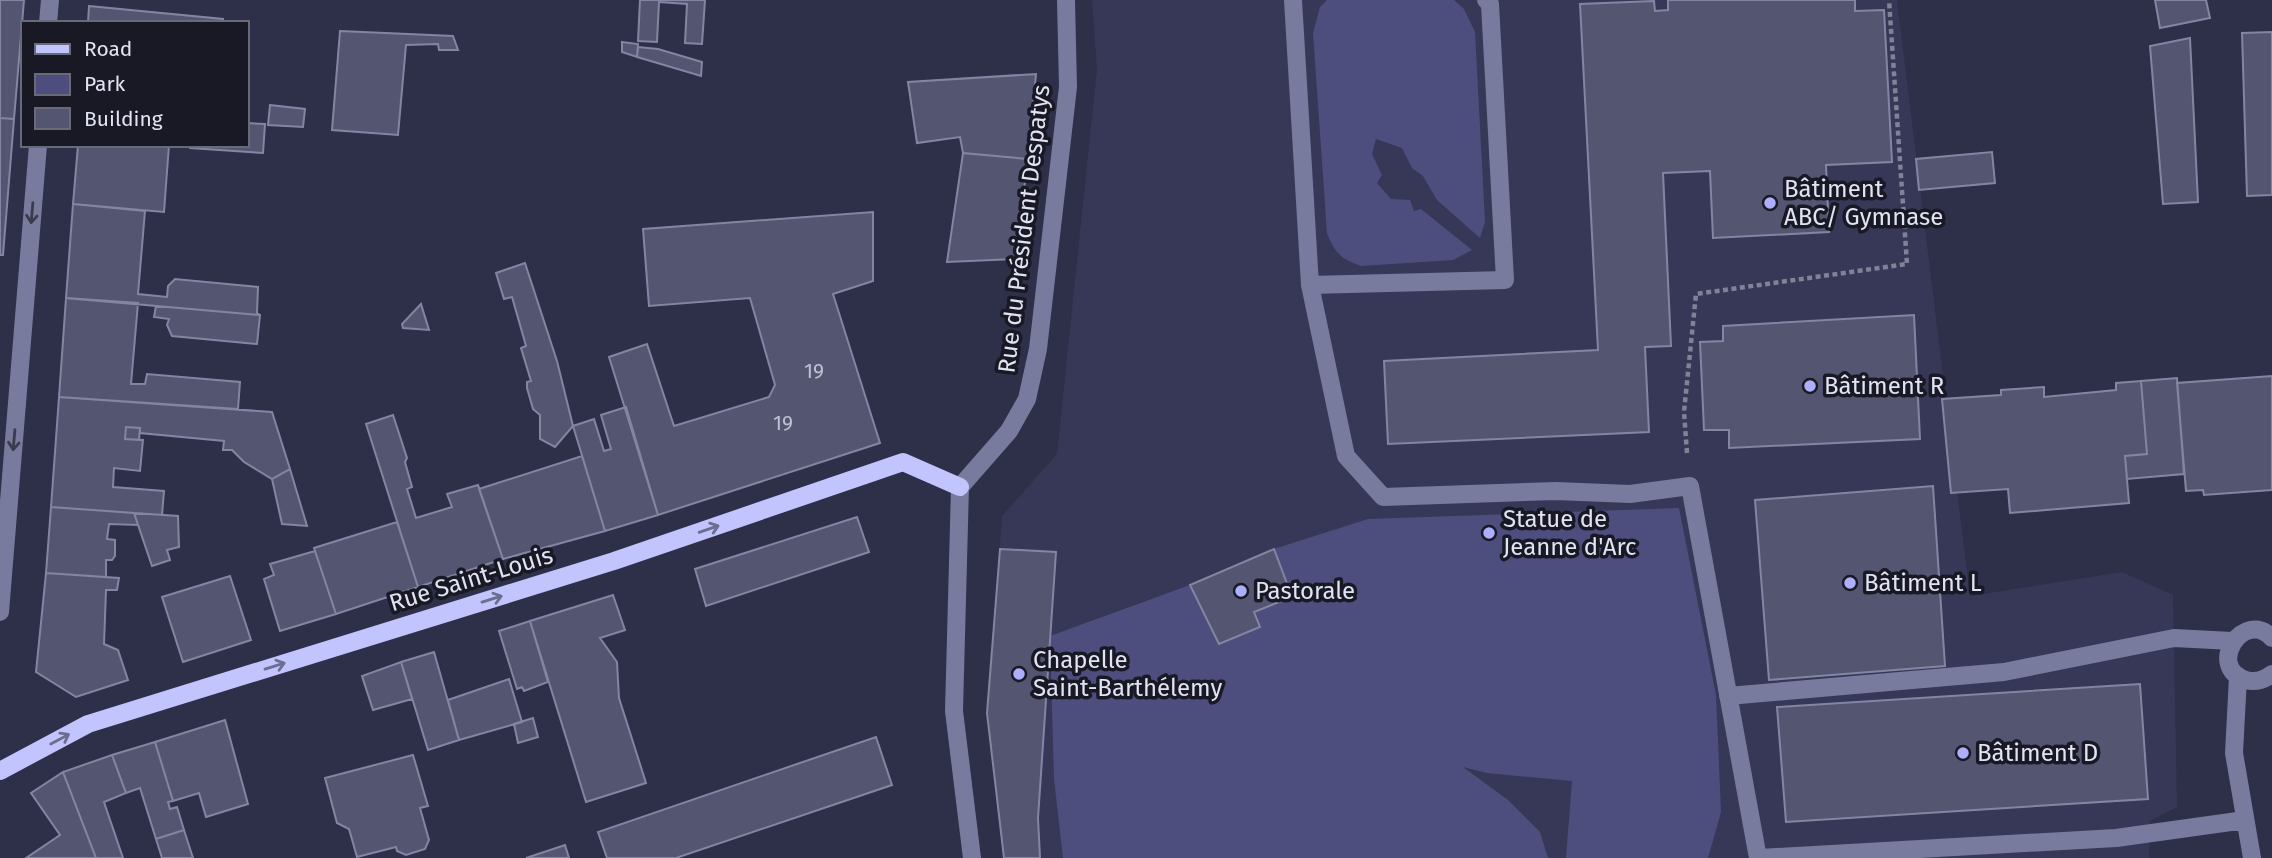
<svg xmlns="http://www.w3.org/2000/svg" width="2272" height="858" font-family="'Fira Sans',sans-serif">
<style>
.built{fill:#373857}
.green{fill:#4d4e7e}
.building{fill:#545671;stroke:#8385a3;stroke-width:2}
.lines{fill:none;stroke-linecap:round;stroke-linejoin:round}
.path{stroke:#808297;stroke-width:4.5;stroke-dasharray:5 3.5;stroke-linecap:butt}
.minor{stroke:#787b9d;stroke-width:18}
.major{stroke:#c1c4fd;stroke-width:18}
.oneway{stroke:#3a3b4e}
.oneway2{stroke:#6c6e90}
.poi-dot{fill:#acaffb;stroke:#181924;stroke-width:2.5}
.labels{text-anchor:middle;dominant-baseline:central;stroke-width:7;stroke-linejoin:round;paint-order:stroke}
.number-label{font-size:21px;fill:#bec0d2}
.poi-label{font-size:24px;fill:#e1e3f3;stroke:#181924;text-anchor:start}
.street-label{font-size:24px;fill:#e1e3f3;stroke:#181924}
</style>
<rect width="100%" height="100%" fill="#2e2f48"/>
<path class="built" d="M1092 0H1897L1970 596 2122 572 2173 595 2177 807 2150 821 2149 858H1003L987 713 1002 516 1057 454 1097 69Z"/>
<path class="green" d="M1327 0H1454L1464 9 1475 32 1485 222 1480 238 1437 200 1423 176 1412 168 1402 148 1376 139 1372 154 1382 175 1377 183 1391 199 1410 200 1414 211 1421 209 1472 250 1453 260 1361 266C1342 260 1334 252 1327 233L1313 33 1320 7Z
M1679 508 1716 695 1721 812 1708 858H1566L1572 781 1487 773 1463 767 1508 800 1540 832 1548 858H1063L1054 779 1050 636 1190 585 1220 644 1260 627 1254 612 1291 596 1274 549 1368 519Z"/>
<path class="building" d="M0 0H24L14 119 0 118Z
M640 0H705L702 44 685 43 687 4 659 2 657 42 638 41Z
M1668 0H1855V11L1884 10 1892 162 1826 165 1829 232 1713 238 1710 171 1663 173 1671 346 1645 347 1649 432 1388 444 1384 361 1598 350 1580 4 1654 1 1655 11 1668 10Z
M2155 0H2206L2210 18 2160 28Z
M89 6 223 19 222 23H88Z
M340 31 453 36 458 50H439L438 44 406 45 398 135 332 130Z
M2272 32V195L2247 196 2242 33Z
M2190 38 2198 202 2163 204 2150 46Z
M622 42 638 44 637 57 622 52Z
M638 47 658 49 702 62 701 76 637 57Z
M1036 74 1028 159 963 153 960 137 917 143 908 82Z
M270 105 305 109 303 127 268 125Z
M0 118 14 119 3 255H0Z
M247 123 265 124 263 153 190 148 187 145H247Z
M78 145H169L164 212 73 204Z
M1992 152 1995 183 1919 190 1916 159Z
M963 153 1028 159 1015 259 947 262Z
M73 204 145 211 138 294 167 297 168 286 175 279 258 287 257 313 260 315 66 298Z
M873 212V281L833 294 880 443 658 515 609 357 647 344 674 426 769 397 775 385 750 298 649 306 643 229Z
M525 263 557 361 573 426 555 447 540 439V415L533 409 527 388V382L531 381 521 348 526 346 512 297 504 299 496 273Z
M66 298 138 303 131 384H145L147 374 240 382 238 409 59 397Z
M421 304 429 330 403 328 402 324Z
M156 306 260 315 257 344 172 336 167 325 169 319 154 317Z
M1914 315 1920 439 1729 448V430H1704L1700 342 1723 341V326Z
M2272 376V490L2204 495 2203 490 2186 491 2177 383Z
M2177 378 2184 474 2127 479 2125 456 2147 454 2141 381Z
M2141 381 2147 454 2125 456 2129 503 2010 513 2008 489 1951 493 1942 399 2001 395V390L2044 387V397L2116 390V383Z
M59 397 272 412 290 469 272 479 244 462 232 450H223L224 441 140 433V428L126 427 125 439 143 440 140 471 114 468 113 487 164 491 162 515 51 507Z
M626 407 658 515 605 531 573 426 594 419 604 451 611 449 601 415Z
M393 415 407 458 405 462 412 487 407 489 416 518 452 507 447 494 478 485 503 559 418 587 366 424Z
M126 427 140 428 139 440 125 439Z
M582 456 605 531 503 559 479 489Z
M290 469 307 526 282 524 272 479Z
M1933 486 1945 666 1769 680 1755 500Z
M51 507 134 513 138 525 109 524 107 539 115 540V556L112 560H106V577L46 573Z
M134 513 178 516 179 547 167 550 170 560 152 566Z
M857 517 869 552 706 606 695 569Z
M397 522 418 587 336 614 314 548Z
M1000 549 1056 552 1038 818 1040 858H1004L987 713Z
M1274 549 1292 597 1254 612 1260 627 1219 644 1190 585Z
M315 551 336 614 280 631 264 579 274 575 270 564Z
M46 573 119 578 117 590H106L104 644 118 650 128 680 76 697 36 672Z
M230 576 251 640 183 662 162 597Z
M613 595 625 630 600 638 617 662 619 698 646 783 586 802 530 621Z
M530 621 548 682 524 691 522 687 517 689 499 631Z
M434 652 459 740 428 750 401 662Z
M401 662 412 699 373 710 362 676Z
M509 679 522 722 459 740 448 700Z
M2140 684 2148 799 1786 822 1777 707Z
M533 718 538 737 518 743 514 724Z
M225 720 248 804 206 817 199 793 173 801 155 742Z
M876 737 892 785 676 858H607L598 832Z
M155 742 173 801 168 802 170 809 177 807 184 830 156 839 140 788 126 793 112 755Z
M112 755 126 793 104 802 123 858H96L63 772Z
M413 755 428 806 420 808 429 840 425 849 406 855 397 851 396 847 357 857 349 829 337 823 325 778Z
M63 772 96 858H26L60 835 31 793Z
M184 830 193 858H162L156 839Z
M565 845 569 858H526Z"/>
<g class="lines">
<path class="path" d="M1687 453 1684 412 1696 294 1907 264 1889 0"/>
<path class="minor" d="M1293 0 1310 285 1505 280 1490 4 1486 0
M48 23 50 0
M1310 285 1346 456 1383 497 1556 491 1630 494 1690 486 1758 858
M0 612 38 145
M2272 638C2244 608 2205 667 2246 680 2256 683 2264 680 2272 674
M2238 677 2234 753 2252 858
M1728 696 2004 672 2174 638 2232 641
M972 858 954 711 960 487 1009 431 1027 399 1038 349 1068 87 1066 0
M1760 858 2116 838 2245 820"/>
<path class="major" d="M0 771 88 724 614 561 903 462 960 487"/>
</g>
<defs><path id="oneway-shaft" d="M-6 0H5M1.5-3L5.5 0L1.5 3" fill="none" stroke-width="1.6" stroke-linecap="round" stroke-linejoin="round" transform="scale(1.75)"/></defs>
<g class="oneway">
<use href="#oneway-shaft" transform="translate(32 213) rotate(95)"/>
<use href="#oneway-shaft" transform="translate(14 440) rotate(95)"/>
</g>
<g class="oneway2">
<use href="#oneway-shaft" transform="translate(709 529) rotate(-19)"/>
<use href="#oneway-shaft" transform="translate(492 599) rotate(-17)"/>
<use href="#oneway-shaft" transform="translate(275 666) rotate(-17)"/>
<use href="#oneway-shaft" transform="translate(60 739) rotate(-28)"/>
</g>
<g class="poi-dot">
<circle cx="1770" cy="203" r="7"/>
<circle cx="1810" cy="386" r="7"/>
<circle cx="1489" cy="533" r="7"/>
<circle cx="1850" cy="583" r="7"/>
<circle cx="1241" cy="591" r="7"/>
<circle cx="1019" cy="674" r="7"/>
<circle cx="1963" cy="753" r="7"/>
</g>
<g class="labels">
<g class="number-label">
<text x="814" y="371">19</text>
<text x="783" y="423">19</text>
</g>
<g class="poi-label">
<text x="1784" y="189">Bâtiment<tspan x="1784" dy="28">ABC/ Gymnase</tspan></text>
<text x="1824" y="386">Bâtiment R</text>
<text x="1503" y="519">Statue de<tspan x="1503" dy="28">Jeanne d'Arc</tspan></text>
<text x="1864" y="583">Bâtiment L</text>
<text x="1255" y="591">Pastorale</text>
<text x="1033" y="660">Chapelle<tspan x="1033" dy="28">Saint-Barthélemy</tspan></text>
<text x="1977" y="753">Bâtiment D</text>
</g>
<g class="street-label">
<text transform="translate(1024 229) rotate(-83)">Rue du Président Despatys</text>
<text transform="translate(471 579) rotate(-17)">Rue Saint-Louis</text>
</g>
</g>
<rect x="21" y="21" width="228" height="126" fill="#181924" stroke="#686a77" stroke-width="2"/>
<rect x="35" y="44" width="35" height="10" fill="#c1c4fd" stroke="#686a77" stroke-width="2"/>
<text x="84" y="56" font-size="21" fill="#e1e3f3">Road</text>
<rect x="35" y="74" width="35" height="21" fill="#4d4e7e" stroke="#686a77" stroke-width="2"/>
<text x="84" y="91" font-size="21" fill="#e1e3f3">Park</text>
<rect x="35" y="108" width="35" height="21" fill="#545671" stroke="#686a77" stroke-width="2"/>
<text x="84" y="126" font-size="21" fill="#e1e3f3">Building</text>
</svg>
